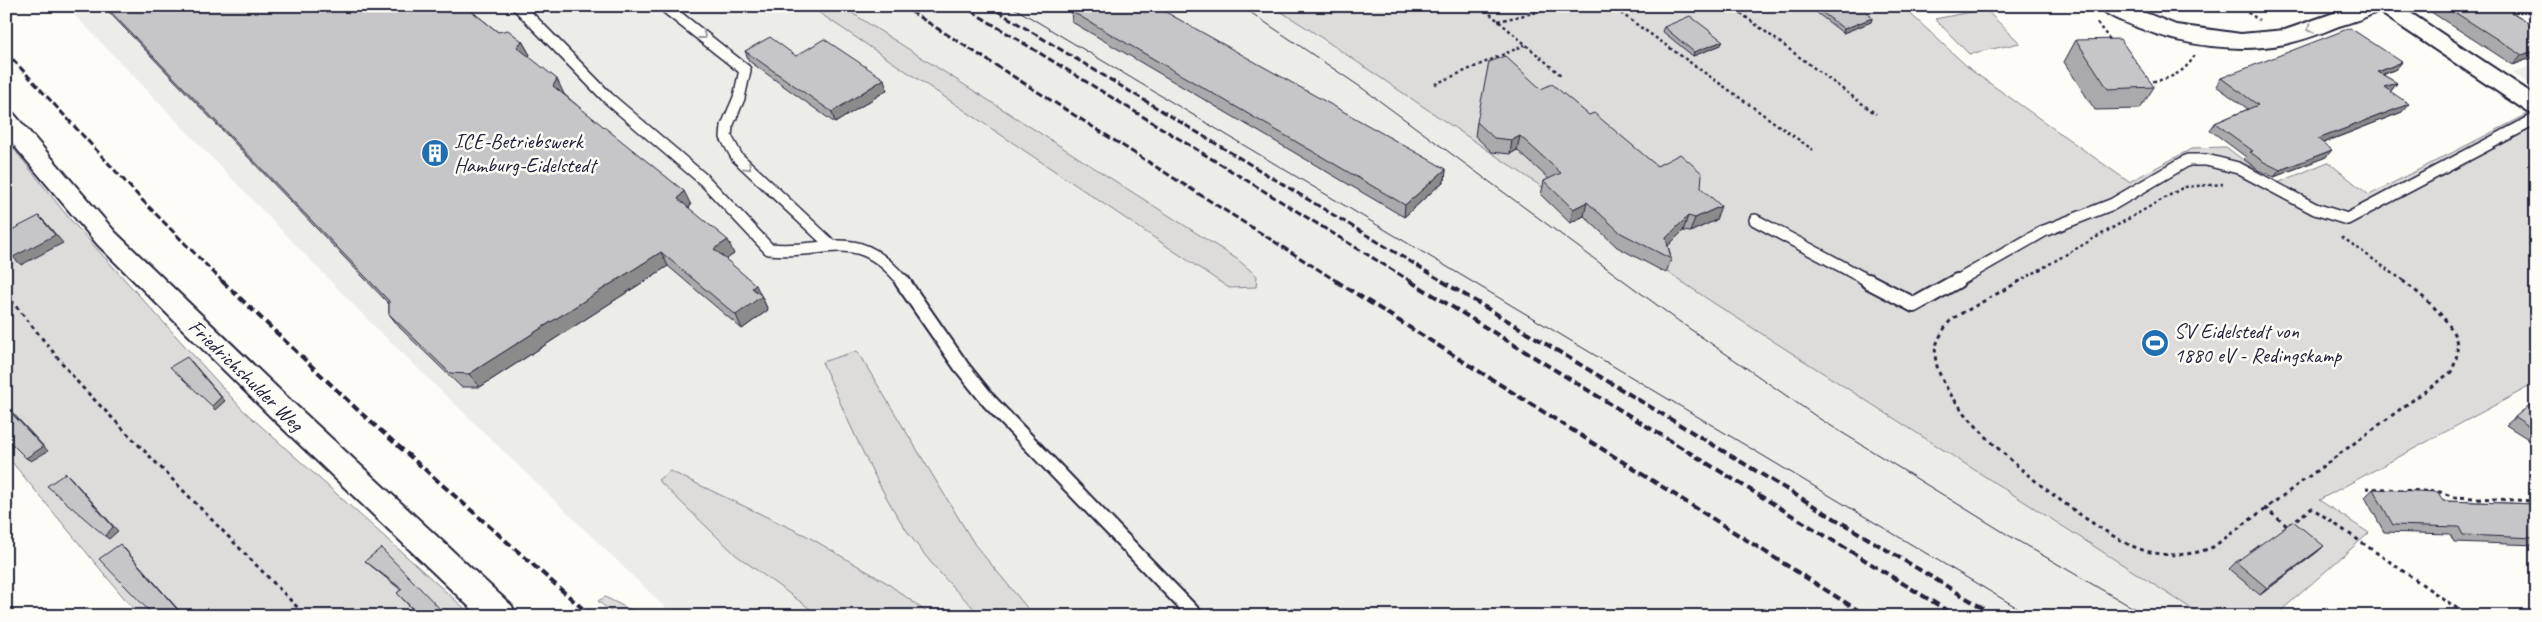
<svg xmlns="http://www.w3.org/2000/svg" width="2542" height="622" font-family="Caveat,sans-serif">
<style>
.built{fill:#ecece9}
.green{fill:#dddcdb;stroke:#807f8b}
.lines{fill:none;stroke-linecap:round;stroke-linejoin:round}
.service-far1-casing{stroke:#22223b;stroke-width:14}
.service-casing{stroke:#22223b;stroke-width:18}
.minor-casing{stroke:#22223b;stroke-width:4}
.path-far1{stroke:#22223b;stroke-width:2.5;stroke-dasharray:3 3;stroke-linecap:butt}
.path{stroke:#22223b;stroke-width:3;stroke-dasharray:4 4;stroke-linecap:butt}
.service-far1{stroke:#fdfcf7;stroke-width:11}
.service{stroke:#fdfcf7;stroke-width:14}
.minor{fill:#fdfcf7;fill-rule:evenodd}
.tram{stroke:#22223b;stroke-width:1}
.rail-far1{stroke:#22223b;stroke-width:3;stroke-dasharray:7 3;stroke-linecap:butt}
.rail{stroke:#22223b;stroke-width:4;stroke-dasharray:8 4;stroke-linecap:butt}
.wall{fill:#aaaaac;stroke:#22223b}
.shaded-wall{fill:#8b8b8c;stroke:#22223b}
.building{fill:#c6c6c8;stroke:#22223b}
.oneway{stroke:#9a9aa2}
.labels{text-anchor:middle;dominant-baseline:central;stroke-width:5;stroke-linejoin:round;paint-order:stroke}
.poi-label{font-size:21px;fill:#22223b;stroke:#fdfcf7;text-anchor:start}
.street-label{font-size:21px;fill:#22223b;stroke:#fdfcf7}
</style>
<rect width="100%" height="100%" fill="#fdfcf7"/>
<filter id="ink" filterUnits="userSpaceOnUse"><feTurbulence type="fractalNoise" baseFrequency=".02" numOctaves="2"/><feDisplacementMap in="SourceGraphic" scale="10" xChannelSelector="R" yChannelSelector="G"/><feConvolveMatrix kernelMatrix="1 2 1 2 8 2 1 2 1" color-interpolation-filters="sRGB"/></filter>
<g filter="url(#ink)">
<path class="built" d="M66 6H1272L1310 30 1712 302 2203 616H674L370 322Z
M2536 64V88L2512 73Z"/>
<path class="green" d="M809 6H841L1237 259 1257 276 1256 287 1229 288Z
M1272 6H1902L1971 70 2129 182 2193 148 2226 147 2275 184 2328 162 2369 195 2530 113 2536 117V383L2319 500 2369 533 2275 616H2203L1712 302 1310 30Z
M1985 9 2020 43 1969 54 1935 19Z
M6 139 68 217 243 410 473 616H139L6 455Z
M857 351 975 545 1034 616H982C950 586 919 552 896 514 867 466 845 413 822 362Z
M670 471 807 536 887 583 932 616H820L736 555 658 480Z
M605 597 643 616H616L598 601Z"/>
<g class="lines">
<g class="service-far1-casing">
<path id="service-far1" d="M518 6 608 98 704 180 769 249C829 255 856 224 903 282
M664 6 745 70 739 98 727 126 726 137 737 157 831 245
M1755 220 1871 282
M1955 282 2044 231 2113 204 2188 160H2206L2238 168 2315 209 2347 219 2536 119"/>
</g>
<g class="service-casing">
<path id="service" d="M902 281 961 366 989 401 1196 616
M1868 281 1914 305 1957 281"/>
</g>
<g class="minor-casing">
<path id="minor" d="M2099 6H2128L2176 25 2241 34 2285 30 2354 6H2400L2536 96V115L2528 112 2378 11C2366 18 2352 22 2339 26 2322 33 2304 40 2285 44 2238 53 2184 46 2139 28 2127 23 2107 17 2099 6Z
M6 112 14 114 116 233 290 400 512 606 516 616H479L270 416 98 245 6 136Z"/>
</g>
<path class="path-far1" d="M1481 6 1562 76
M1611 6 1813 150
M1731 6 1876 114
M2238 6 2259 20
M1331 12 1351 6
M1498 21 1564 6
M2097 23 2111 41
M2147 82C2168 80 2184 74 2195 55
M1435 84 1525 45
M2342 237 2405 282
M2018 282 2184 187 2223 184"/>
<path class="path" d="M2020 281C2004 290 1987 299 1970 309 1964 312 1956 316 1951 320 1945 326 1940 336 1937 343 1916 401 2085 525 2132 546 2157 557 2187 558 2213 547L2451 372C2455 364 2458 355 2457 346 2456 322 2420 294 2403 281
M6 294 80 385 306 616
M2366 488 2440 492 2454 497 2536 501
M2265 508 2287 526 2312 508 2468 616"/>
<use href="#service-far1" class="service-far1"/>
<use href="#service" class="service"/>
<use href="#minor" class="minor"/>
<path class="tram" d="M1011 6 2031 616
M1241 6 1362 88 1680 322 1820 419 2013 538 2147 616"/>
<path class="rail-far1" d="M902 6 1338 282
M963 6 1412 282
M989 6 1444 282
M6 52 144 202 223 282"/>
<path class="rail" d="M222 281 362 414 591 616
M1336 281 1867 616
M1410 281 1956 616
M1442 281 1996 616"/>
</g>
<path class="wall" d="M103 6H465L498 32 522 41 530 55 529 57 564 94 691 205 689 208 734 254 726 259 761 295 768 310 742 329 668 266 480 387H461L400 328 389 314V304Z
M1808 6H1862L1872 18 1871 22 1843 33Z
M2431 6H2527L2512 12 2536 27V56L2513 65 2428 10Z
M1071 11 1446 169 1445 180 1404 217 1072 22Z
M1664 27 1721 45 1693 56 1662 31Z
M2076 40 2154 87 2140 109 2095 110 2064 62Z
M745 51 887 90 835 123 749 61Z
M2402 62 2396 69 2383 75 2397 83 2391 91H2389L2402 112 2323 143 2326 157 2274 177 2258 170 2244 159 2246 157 2210 130 2215 123 2248 109 2216 86 2221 78Z
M1541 89 1589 115 1657 166 1701 188 1716 220 1690 232 1683 231 1668 245 1671 259 1666 273 1617 247 1584 216 1570 223 1541 195 1544 181 1549 179 1517 150 1510 154 1492 152 1475 136 1477 122Z
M2536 400V444L2506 425Z
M2373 489 2443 501 2536 504V545L2454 542 2450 534 2384 532 2365 497Z
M2324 546 2316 553 2260 595 2229 569 2236 562Z
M365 561 444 613 454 616H421L415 612 397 593 401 590Z"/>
<path class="shaded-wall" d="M2184 6H2198L2183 9Z
M2508 6H2527L2496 18 2505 8Z
M1872 18 1871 22 1843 33 1844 29Z
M522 41 530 55 524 62 517 47Z
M1723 41 1721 45 1693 56 1694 52Z
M2536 50V56L2513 65 2522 55Z
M2402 62 2396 69 2372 79 2378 72Z
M557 79 564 94 561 100 553 86Z
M884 79 887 90 835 123 832 112Z
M2397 83 2391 91 2378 95 2384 87Z
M2409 104 2402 112 2312 147 2318 139Z
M1520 136 1517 150 1510 154 1512 140Z
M2332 150 2326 157 2274 177 2280 170Z
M1446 169 1445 180 1404 217 1405 205Z
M684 191 691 205 685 213 678 199Z
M1587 202 1584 216 1570 223 1573 209Z
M1721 206 1716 220 1690 232 1695 218Z
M39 216 47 224 63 243 21 265 13 257Z
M1688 216 1683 231 1662 252 1666 238Z
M728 240 734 254 721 263 714 249Z
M661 252 668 266 480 387 469 374Z
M756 285 768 310 742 329 736 315 752 288Z
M191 361 225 401 215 410 212 406Z
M6 407 10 410 48 451 31 461 26 458Z
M66 473 70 477 118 531 109 539 105 536Z
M120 544 124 548 184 616H183Z
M2324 546 2316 553 2260 595 2267 588Z"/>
<path class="building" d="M105 6H465L498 32 508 30 522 41 517 47 557 79 553 86 684 191 678 199 728 240 714 249 756 285 752 288 762 296 736 315 661 252 469 374 450 373 389 314V301Z
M1077 6H1155L1446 169 1405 205 1071 11Z
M1814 6H1862L1872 18 1844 29Z
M2445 6H2508L2505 8 2536 27V50L2522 55Z
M1690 16 1723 41 1694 52 1664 27Z
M2350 28 2402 62 2378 72 2397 83 2384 87 2409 104 2318 139 2332 150 2280 170 2264 162 2250 152 2253 151 2215 123 2258 105 2221 78Z
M770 37 796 56 824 39 884 79 832 112 745 51Z
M2120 39 2154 87 2108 89 2076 40Z
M1505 56 1541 89 1552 84 1589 115 1594 113 1657 166 1680 154 1702 173 1701 188 1721 206 1695 218 1688 216 1666 238 1671 259 1621 233 1587 202 1573 209 1544 181 1561 173 1520 136 1512 140 1494 138 1477 122 1489 62Z
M39 216 55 235 13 257 6 249V233Z
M187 357 221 397 212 406 170 367Z
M2536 400V431L2515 417Z
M6 407 43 447 26 458 6 438Z
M66 473 113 527 105 536 47 486Z
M2373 489 2438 492 2443 501 2536 504V538L2463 535 2459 527 2393 525Z
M2293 521 2324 546 2267 588 2236 562Z
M120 544 183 616H154L99 559Z
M381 548 444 613 447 610 454 616H422L412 608 397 593 402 589 365 561Z"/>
<defs><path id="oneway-chevron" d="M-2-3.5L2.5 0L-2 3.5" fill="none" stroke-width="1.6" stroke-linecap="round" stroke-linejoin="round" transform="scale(1.25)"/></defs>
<g class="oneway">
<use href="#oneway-chevron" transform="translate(2310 29) rotate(160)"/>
<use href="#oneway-chevron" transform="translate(703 36) rotate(38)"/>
<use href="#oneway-chevron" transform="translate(748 167) rotate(43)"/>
</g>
</g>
<defs>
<g id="building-disc" transform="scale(1.4375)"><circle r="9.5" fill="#1f6fb2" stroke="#fdfcf7"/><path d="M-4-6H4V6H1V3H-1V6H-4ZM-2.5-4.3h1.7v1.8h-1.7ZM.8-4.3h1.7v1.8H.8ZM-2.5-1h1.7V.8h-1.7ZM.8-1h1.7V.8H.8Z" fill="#fff"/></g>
<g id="stadium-disc" transform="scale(1.4375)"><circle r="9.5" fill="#1f6fb2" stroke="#fdfcf7"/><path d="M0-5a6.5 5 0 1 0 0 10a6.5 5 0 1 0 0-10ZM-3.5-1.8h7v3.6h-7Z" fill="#fff"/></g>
</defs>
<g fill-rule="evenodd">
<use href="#building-disc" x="435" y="153"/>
<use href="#stadium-disc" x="2155" y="343"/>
</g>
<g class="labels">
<g class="poi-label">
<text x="454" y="141">ICE-Betriebswerk<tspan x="454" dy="24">Hamburg-Eidelstedt</tspan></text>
<text x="2174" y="331">SV Eidelstedt von<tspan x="2174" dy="24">1880 eV - Redingskamp</tspan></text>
</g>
<g class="street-label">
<text transform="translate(246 375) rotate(44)">Friedrichshulder Weg</text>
</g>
</g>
<rect width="2542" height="622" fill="none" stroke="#fdfcf7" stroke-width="25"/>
<rect x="12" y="12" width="2517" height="597" fill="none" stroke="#22223b" stroke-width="2" filter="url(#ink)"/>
</svg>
